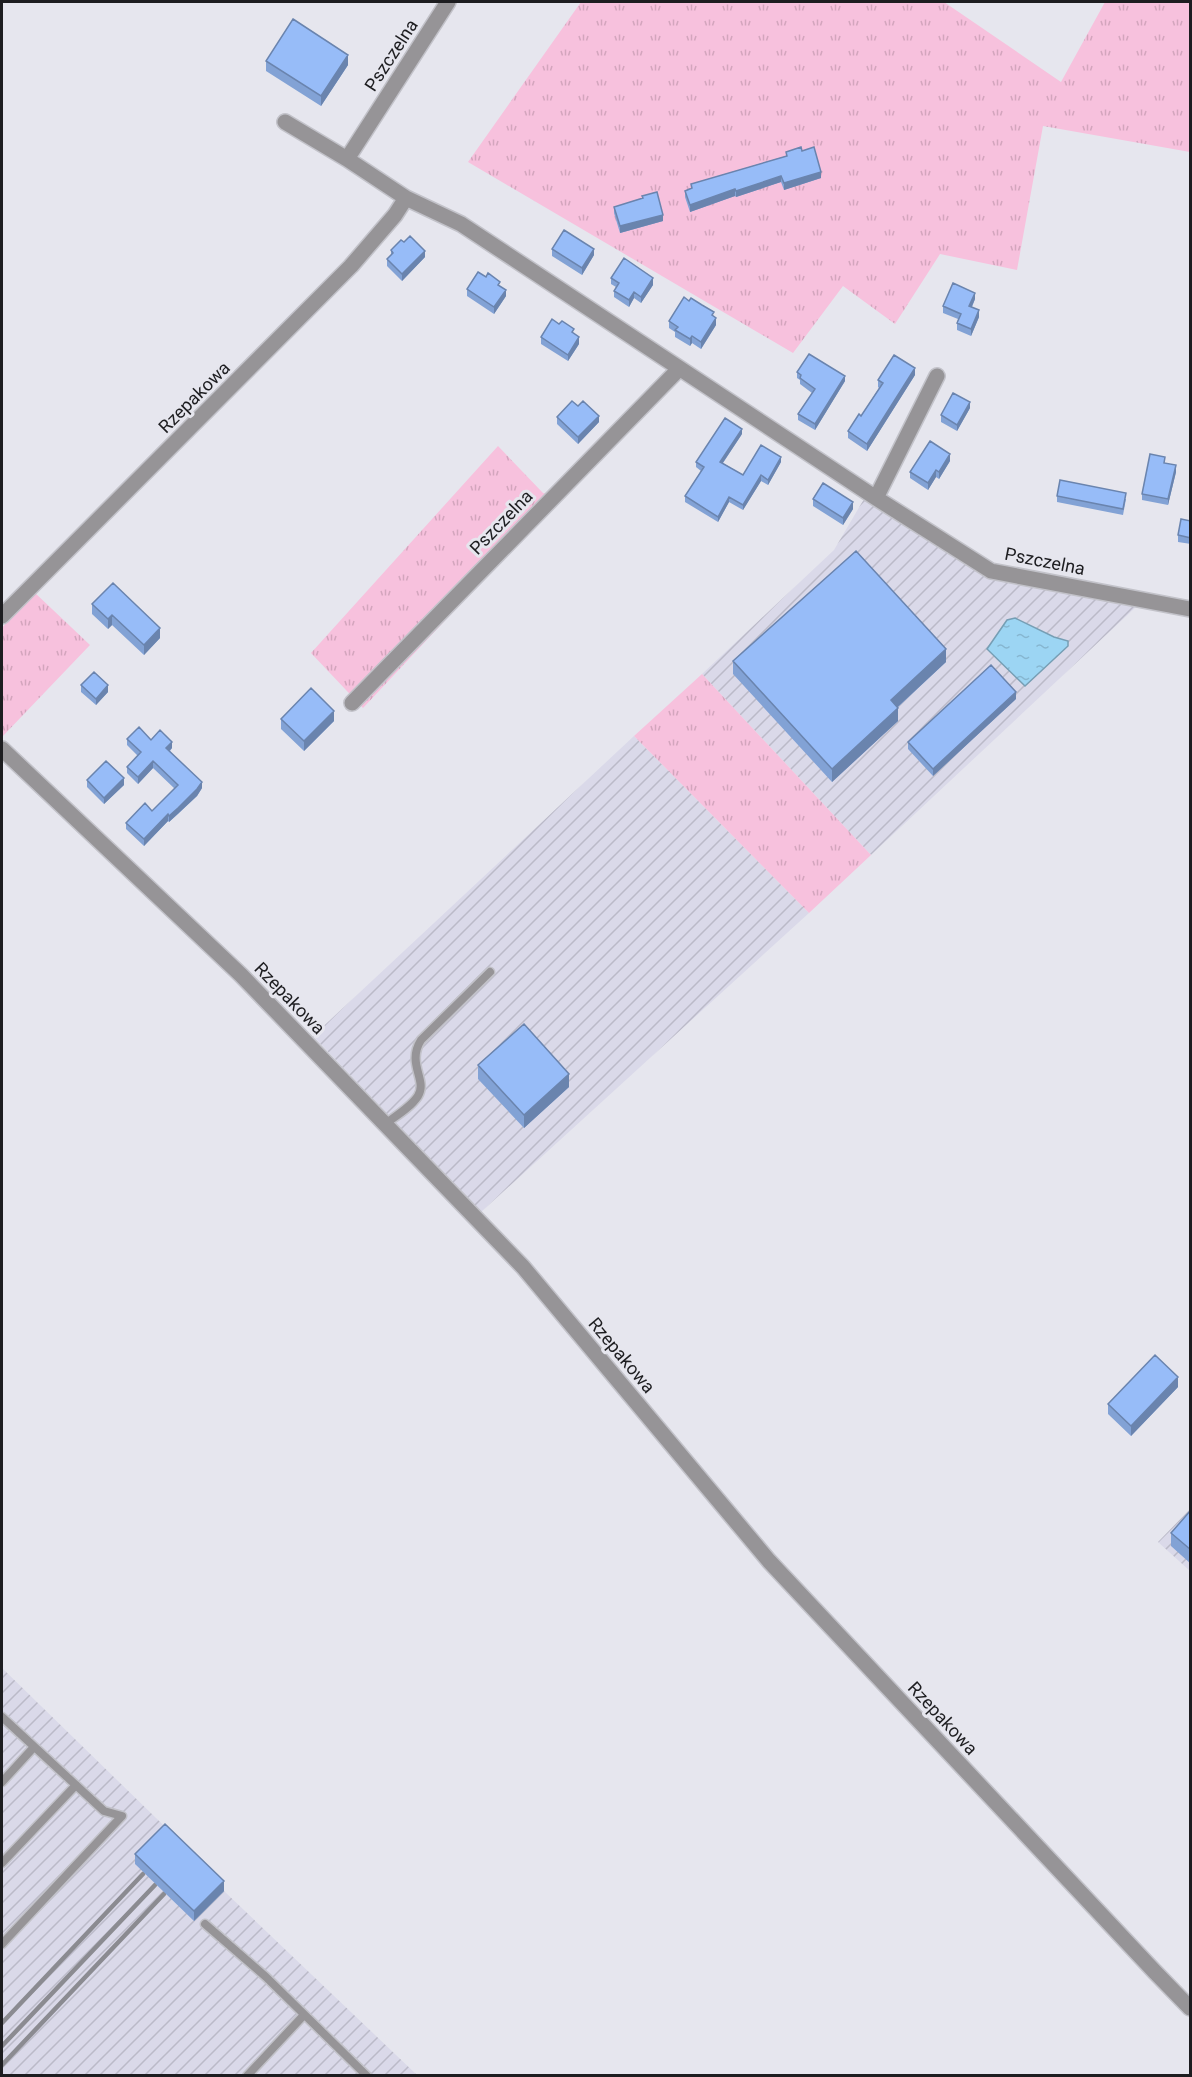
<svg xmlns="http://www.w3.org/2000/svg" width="1192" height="2077" font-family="Roboto,sans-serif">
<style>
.industrial{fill:url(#industrial-furrows)}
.grass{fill:url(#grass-tufts)}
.water{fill:url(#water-ripples);stroke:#769eb4;stroke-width:1.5}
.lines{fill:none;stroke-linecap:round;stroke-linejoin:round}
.service-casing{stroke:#c2c2c9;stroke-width:11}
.minor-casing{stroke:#c2c2c9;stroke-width:18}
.service{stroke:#969497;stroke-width:8}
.minor{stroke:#969497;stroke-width:15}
.rail{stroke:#8b8b91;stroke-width:4.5}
.wall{fill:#82a2d5}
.shaded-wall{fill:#6a84ae}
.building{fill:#97bcf8;stroke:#6a84ae;stroke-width:1.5}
.labels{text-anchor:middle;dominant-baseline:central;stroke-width:6;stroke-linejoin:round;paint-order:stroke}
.street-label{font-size:18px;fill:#1d1d20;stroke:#e6e6ee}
</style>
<defs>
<pattern id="industrial-furrows" width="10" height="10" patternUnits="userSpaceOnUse" patternTransform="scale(1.5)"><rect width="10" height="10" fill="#dad9e9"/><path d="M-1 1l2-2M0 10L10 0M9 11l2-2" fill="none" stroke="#bbbac8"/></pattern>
<pattern id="grass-tufts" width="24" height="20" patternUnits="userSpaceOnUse" patternTransform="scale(1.5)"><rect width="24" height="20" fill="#f7c1dd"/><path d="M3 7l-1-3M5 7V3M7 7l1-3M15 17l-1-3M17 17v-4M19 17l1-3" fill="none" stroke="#d3a5bd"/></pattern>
<pattern id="water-ripples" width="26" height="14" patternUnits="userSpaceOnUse" patternTransform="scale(1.5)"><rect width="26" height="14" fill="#9cd5f3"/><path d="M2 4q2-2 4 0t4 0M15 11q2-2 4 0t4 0" fill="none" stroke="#86b6d0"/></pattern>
</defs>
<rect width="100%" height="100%" fill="#e6e6ee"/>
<path class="industrial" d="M864 499 984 575 1137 606 871 855 702 674 834 550Z
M634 736 809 913 481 1212 313 1036Z
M1190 1509V1571L1158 1542Z
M2 1668 195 1856 204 1872 417 2075H2Z"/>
<path class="grass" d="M581 2H944L1061 82 1105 2H1190V152L1043 126 1017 270 940 254 895 324 843 286 793 353 468 162Z
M498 446 543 493 561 497 363 708 311 653Z
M33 591 90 645 2 737V628Z
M702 674 871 855 809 913 634 736Z"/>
<path class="water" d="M1015 618 1054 637 1068 641V646L1025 686 987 649 1007 620Z"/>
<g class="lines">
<g class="service-casing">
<path id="service" d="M385 1124C396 1116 411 1107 418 1096 428 1080 406 1064 421 1040L490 972
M2 1717 104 1811 122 1816 2 1944
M2 1782 34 1747
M2 1863 76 1785
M205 1924 266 1977 367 2076
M247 2076 303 2016"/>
</g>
<g class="minor-casing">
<path id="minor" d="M285 122 347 159 406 198 461 224 876 498 991 571 1190 609
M347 159 448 2
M876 498 937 376
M2 616 351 266 395 215 406 198
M352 703 679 369
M2 749 241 975 523 1267 769 1561 1155 1972 1190 2008"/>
</g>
<use href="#service" class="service"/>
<use href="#minor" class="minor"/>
<path class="rail" d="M2 2023 143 1874
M2 2046 155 1885
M2 2065 164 1894"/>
</g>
<path class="wall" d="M266 61 348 65 321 106 266 71Z
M802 151 821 178 784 190 781 182 736 197 735 196 690 212 685 197V191L691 189V184L786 156V152Z
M642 196 663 221 620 233 614 213V207L642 199Z
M404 242 425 257 402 281 387 266V259L391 256V250Z
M552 249 594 255 582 275 552 256Z
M611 278 653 285 641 303 634 298 629 307 614 297V291L616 287 611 284Z
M500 286 506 296 494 314 467 296V289Z
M975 299 972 307 979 317 971 336 957 330V323L958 319 943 313V306Z
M714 317 716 325 701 349 692 343 690 346 675 337V332L669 328V321Z
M574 333 579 344 568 361 541 344V337Z
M797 372 845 381 815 430 798 420V414L812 393 800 384V380L797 378Z
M915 375 867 451 848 438V431L861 416 879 388 878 387V380Z
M578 406 599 422 578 444 557 424V417Z
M970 408 957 431 941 422V415Z
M742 434 723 463 743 475 781 462 768 485 761 481 743 510 729 502 718 522 685 502V496L701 471 696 467V462Z
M950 461 939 479 936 477 928 490 910 478V472Z
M1165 463 1176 472 1168 505 1142 500V494Z
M1057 496 1126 499 1123 515 1057 502Z
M813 499 853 509 843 525 813 506Z
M1191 521V544L1178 542V535Z
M92 604 160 638 144 655 112 625 108 629 92 614Z
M733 661 946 662 898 707V721L832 782 733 674Z
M81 685 108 692 96 705 81 692Z
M1016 699 933 776 908 749V742Z
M281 719 334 721 304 751 281 729Z
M127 739 151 740 172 748 170 751 202 788 197 796 178 814 169 822 168 821 144 846 126 829V823L152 811 175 789 153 768 138 784 127 773V767L138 756 127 745Z
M87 780 124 785 104 804 87 787Z
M478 1065 569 1087 524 1128 478 1079Z
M1178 1387 1131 1436 1108 1414V1404Z
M1191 1510V1564L1171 1546V1533Z
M135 1854 224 1891 194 1921 135 1864Z"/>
<path class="shaded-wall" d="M348 55V65L321 106V96Z
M821 172V178L784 190V183Z
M781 176V182L736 197V191Z
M735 189V196L690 212V205Z
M663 215V221L620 233V226Z
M594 249V255L582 275V268Z
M425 251V257L402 281V274Z
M653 278V285L641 303V297Z
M506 290V296L494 314V307Z
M634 292V298L629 307V300Z
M975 293V299L969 313V306Z
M979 310V317L971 336V329Z
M716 318V325L701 349V342Z
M692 336V343L690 346V339Z
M579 337V344L568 361V355Z
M915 368V375L867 451V444Z
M845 376V381L815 430V424Z
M970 402V408L957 431V425Z
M599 416V422L578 444V437Z
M742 429V434L720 467V462Z
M950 454V461L939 479V472Z
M781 457V462L768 485V480Z
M1176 465V472L1168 505V499Z
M936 470V477L928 490V483Z
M761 475V481L743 510V505Z
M729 497V502L718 522V517Z
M853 502V509L843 525V518Z
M112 615V625L108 629V619Z
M160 628V638L144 655V645Z
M946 649V662L891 713V700Z
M108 685V692L96 705V699Z
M1016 692V699L933 776V769Z
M898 708V721L832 782V769Z
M334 711V721L304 751V741Z
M172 742V748L166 754V748Z
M153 761V768L138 784V777Z
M124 778V785L104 804V798Z
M202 782V788L197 796 169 822V816Z
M168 814V821L144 846V839Z
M569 1074V1087L524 1128V1115Z
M1178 1377V1387L1131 1436V1426Z
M224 1881V1891L194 1921V1911Z"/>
<path class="building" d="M293 19 348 55 321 96 266 61Z
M801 147 802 151 814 147 821 172 784 183 781 176 736 191 735 189 690 205 685 191 692 188 691 184 787 156 786 152Z
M657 192 663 215 620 226 614 207 643 198 642 196Z
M564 230 594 249 582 268 552 249Z
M410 236 425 251 402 274 387 259 393 253 391 250 401 240 404 242Z
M624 258 653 278 641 297 634 292 629 300 614 291 619 283 611 278Z
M478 272 486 277 488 273 500 282 498 285 506 290 494 307 467 289Z
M953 283 975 293 969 306 979 310 971 329 957 323 961 314 943 306Z
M684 297 689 301 691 298 702 305 714 312 712 315 716 318 701 342 692 336 690 339 675 330 678 327 669 321Z
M552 319 559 324 562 321 574 329 572 332 579 337 568 355 541 337Z
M809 354 845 376 815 424 798 414 815 389 800 378 801 375 797 372Z
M894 355 915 368 867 444 848 431 859 414 861 416 883 383 878 380Z
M953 393 970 402 957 425 941 415Z
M572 401 578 406 583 401 599 416 578 437 557 417Z
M725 418 742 429 720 462 743 475 761 445 781 457 768 480 761 475 743 505 729 497 718 517 685 496 704 467 696 462Z
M930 441 950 454 939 472 936 470 928 483 910 472Z
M1150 454 1165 457 1164 463 1176 465 1168 499 1142 494Z
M1060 480 1126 493 1123 509 1057 496Z
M823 483 853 502 843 518 813 499Z
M1181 519 1191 521V538L1178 535Z
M856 551 946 649 891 700 898 708 832 769 733 661Z
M113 583 160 628 144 645 112 615 108 619 92 604Z
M991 665 1016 692 933 769 908 742Z
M94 672 108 685 96 699 81 685Z
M311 688 334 711 304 741 281 719Z
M139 727 151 740 160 730 172 742 166 748 202 782 197 789 178 808 169 816 168 814 144 839 126 823 145 803 152 811 178 785 153 761 138 777 127 767 141 752 127 739Z
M106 761 124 778 104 798 87 780Z
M524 1024 569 1074 524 1115 478 1065Z
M1155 1355 1178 1377 1131 1426 1108 1404Z
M1191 1510V1550L1171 1533Z
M165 1824 224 1881 194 1911 135 1854Z"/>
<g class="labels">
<g class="street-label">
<text transform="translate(391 55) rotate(-57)">Pszczelna</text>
<text transform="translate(194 397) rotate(-45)">Rzepakowa</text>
<text transform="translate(501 522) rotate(-46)">Pszczelna</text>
<text transform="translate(1045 561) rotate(11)">Pszczelna</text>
<text transform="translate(290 998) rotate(46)">Rzepakowa</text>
<text transform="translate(622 1355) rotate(50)">Rzepakowa</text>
<text transform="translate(943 1718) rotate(47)">Rzepakowa</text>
</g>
</g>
<rect width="1192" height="2077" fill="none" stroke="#1d1d20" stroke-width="6"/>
</svg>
